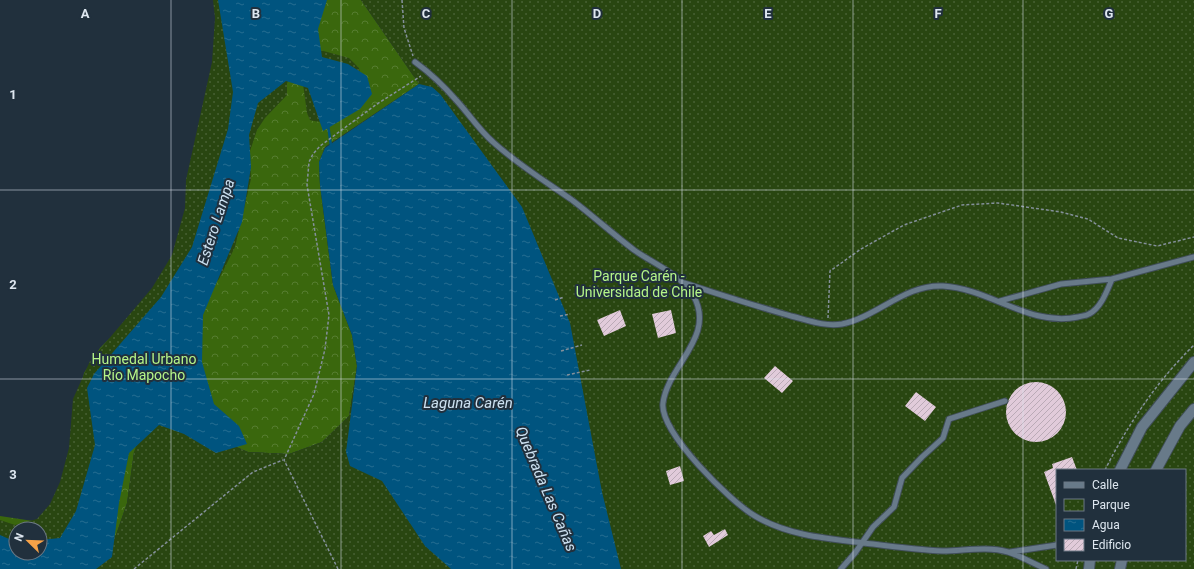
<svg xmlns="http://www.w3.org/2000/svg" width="1194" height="569" font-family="Roboto,sans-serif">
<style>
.forest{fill:url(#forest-crowns);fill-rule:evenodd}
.park{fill:url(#park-dots);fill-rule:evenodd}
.water{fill:url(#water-ripples)}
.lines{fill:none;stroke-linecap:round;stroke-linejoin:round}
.stream{stroke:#00547f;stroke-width:2.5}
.building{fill:url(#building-hatch)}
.lane-casing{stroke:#404e59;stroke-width:7}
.street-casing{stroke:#404e59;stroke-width:12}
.path{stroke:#84909b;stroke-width:1.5;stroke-dasharray:3 2;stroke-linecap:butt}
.lane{stroke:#687a89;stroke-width:5}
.street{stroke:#687a89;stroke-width:10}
.grid{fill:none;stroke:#dee7f0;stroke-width:1;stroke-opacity:0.55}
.labels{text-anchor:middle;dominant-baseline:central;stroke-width:4;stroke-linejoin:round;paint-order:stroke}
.park-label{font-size:14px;fill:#b5f588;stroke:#21303d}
.water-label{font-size:15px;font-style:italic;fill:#cde2f2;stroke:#21303d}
.grid-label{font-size:13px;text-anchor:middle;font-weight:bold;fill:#dee7f0;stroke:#21303d;stroke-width:4;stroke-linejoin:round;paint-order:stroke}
</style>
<defs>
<pattern id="forest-crowns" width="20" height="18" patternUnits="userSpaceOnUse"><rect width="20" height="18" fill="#3a670d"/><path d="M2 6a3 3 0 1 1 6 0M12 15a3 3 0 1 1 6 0" fill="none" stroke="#567d31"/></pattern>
<pattern id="park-dots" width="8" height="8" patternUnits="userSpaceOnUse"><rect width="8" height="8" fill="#294611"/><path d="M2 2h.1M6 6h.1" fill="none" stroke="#486134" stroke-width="1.8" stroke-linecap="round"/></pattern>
<pattern id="water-ripples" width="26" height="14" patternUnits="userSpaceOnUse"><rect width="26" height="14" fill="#00547f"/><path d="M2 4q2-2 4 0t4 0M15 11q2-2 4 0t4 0" fill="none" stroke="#256d91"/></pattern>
<pattern id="building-hatch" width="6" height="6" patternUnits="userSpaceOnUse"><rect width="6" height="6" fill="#e1cbda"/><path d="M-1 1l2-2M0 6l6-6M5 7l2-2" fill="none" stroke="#baaab6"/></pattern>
</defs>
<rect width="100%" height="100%" fill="#21303d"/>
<path class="forest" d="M226 0H361L419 84 325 147 319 162 320 185 333 285 352 335 357 366 349 416 322 442 289 454 248 452 218 439 134 452 127 503 116 535 95 563 0 569V516L33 521 56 519 84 373 100 348 129 319 161 278 186 233ZM16 529H40V553H16Z"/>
<path class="park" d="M213 0H287L320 50 349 58 359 68 362 89C347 105 334 128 310 120L307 113 303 84 291 76 287 83V95L265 118 257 130 250 151 251 179 235 247 219 279 210 289 192 337 203 346 199 359 134 432 102 552 116 535 127 503 134 452 140 435 156 418 218 439 248 452 289 454 322 442 349 416 357 366 352 335 333 285 320 185 319 162 325 148 419 84 361 0H1194V569H0V520L15 525 37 519 50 504 60 482 69 448 73 399 90 361 152 288 172 255 185 208 186 180 212 62 215 18ZM1057 470H1185V560H1057ZM16 529H40V553H16Z"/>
<path class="water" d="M218 0H327L318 29 322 57 348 64 367 76 372 94 360 109 323 131 308 88 286 81 258 103 249 135 251 167 242 222 203 315 202 362 214 404 239 426 247 444 216 453 184 434 159 425 129 453 119 503 112 557 96 569H0V535L16 542V553H40V540L60 538 76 511 95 445 87 388 94 374 161 297 192 247 228 129 233 92Z
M419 84 432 87 440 94 522 207 570 323 602 492 621 569H451L425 546 382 481 350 466 346 452 357 366 352 335 333 285 320 185 319 162 325 148Z"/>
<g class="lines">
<path class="stream" d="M328 125 331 146"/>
</g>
<path class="building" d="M620 310 626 326 604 336 597 320Z
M671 310 676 333 658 338 652 314Z
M775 366 793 381 782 393 764 378Z
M1006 412a30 30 0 1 1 60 0a30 30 0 1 1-60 0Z
M916 392 936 407 925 421 905 406Z
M1072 457 1077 470H1057L1056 505 1044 472 1053 468 1052 464Z
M680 466 684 481 670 485 666 471Z
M725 529 728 535 709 547 703 536 711 531 714 535Z"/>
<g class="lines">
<g class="lane-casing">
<path id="lane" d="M415 62C430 73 444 86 456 100 469 114 479 130 493 142 517 164 545 181 572 200 593 216 613 234 634 250 654 264 680 274 693 295 717 336 668 365 663 403 659 432 731 502 755 516 790 537 833 539 873 544 896 547 919 550 943 551 964 551 986 546 1008 552 1021 556 1034 564 1046 569
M684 283C719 294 755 306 791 316 807 320 825 327 842 324 877 317 905 284 943 286 991 289 1029 327 1078 317 1081 316 1086 316 1089 314 1101 308 1107 291 1112 279L1194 257
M1000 301 1061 284 1112 279
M1010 552 1057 545
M841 569 855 553 873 527 894 507 902 478 922 457 943 438 949 419 1005 401"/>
</g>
<g class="street-casing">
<path id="street" d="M1120 470 1142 427 1194 362
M1156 470 1180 426 1194 409
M1089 569 1090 560
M1120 569 1122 560"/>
</g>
<path class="path" d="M402 0 404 28 413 56
M555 300 564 297
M560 316 570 314
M828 318 830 271 861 249 904 225 962 205 998 203 1061 212 1088 219 1118 238 1157 246 1194 237
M561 351 582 345
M567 375 590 370
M1105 470C1128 424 1157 381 1194 345
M134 569 253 472 283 460
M338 569 284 460 314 394 325 349 329 315 307 185 309 162 313 154 320 146 377 104 421 76
M1076 569 1078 560"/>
<use href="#lane" class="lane"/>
<use href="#street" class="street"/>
</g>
<path class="grid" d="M171 0V569M341 0V569M512 0V569M682 0V569M853 0V569M1023 0V569M0 190H1194M0 379H1194"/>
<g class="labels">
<g class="park-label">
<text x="639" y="276">Parque Carén -<tspan x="639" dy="16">Universidad de Chile</tspan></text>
<text x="144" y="359">Humedal Urbano<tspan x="144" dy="16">Río Mapocho</tspan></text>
</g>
<g class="water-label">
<text transform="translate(216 222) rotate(-72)">Estero Lampa</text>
<text x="468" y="403">Laguna Carén</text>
<text transform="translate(546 489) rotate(67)">Quebrada Las Cañas</text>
</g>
</g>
<g class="grid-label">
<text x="85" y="18">A</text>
<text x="256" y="18">B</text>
<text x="426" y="18">C</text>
<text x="597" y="18">D</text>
<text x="768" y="18">E</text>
<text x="938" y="18">F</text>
<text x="1109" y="18">G</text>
<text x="13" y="99">1</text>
<text x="13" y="289">2</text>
<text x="13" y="479">3</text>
</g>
<rect x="1056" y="469" width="130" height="92" fill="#21303d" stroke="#6d7985"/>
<rect x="1064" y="482" width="20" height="6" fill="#687a89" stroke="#6d7985"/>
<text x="1092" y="489" font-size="12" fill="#dee7f0">Calle</text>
<rect x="1064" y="499" width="20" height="12" fill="url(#park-dots)" stroke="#6d7985"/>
<text x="1092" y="509" font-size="12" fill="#dee7f0">Parque</text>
<rect x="1064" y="519" width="20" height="12" fill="url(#water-ripples)" stroke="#6d7985"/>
<text x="1092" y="529" font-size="12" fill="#dee7f0">Agua</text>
<rect x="1064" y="539" width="20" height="12" fill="url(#building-hatch)" stroke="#6d7985"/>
<text x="1092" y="549" font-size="12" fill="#dee7f0">Edificio</text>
<g transform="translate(28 541) rotate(293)"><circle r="19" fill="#21303d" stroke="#6d7985"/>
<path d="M0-3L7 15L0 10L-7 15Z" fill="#f6a248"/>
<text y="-6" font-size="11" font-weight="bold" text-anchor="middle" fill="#dee7f0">N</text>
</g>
</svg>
